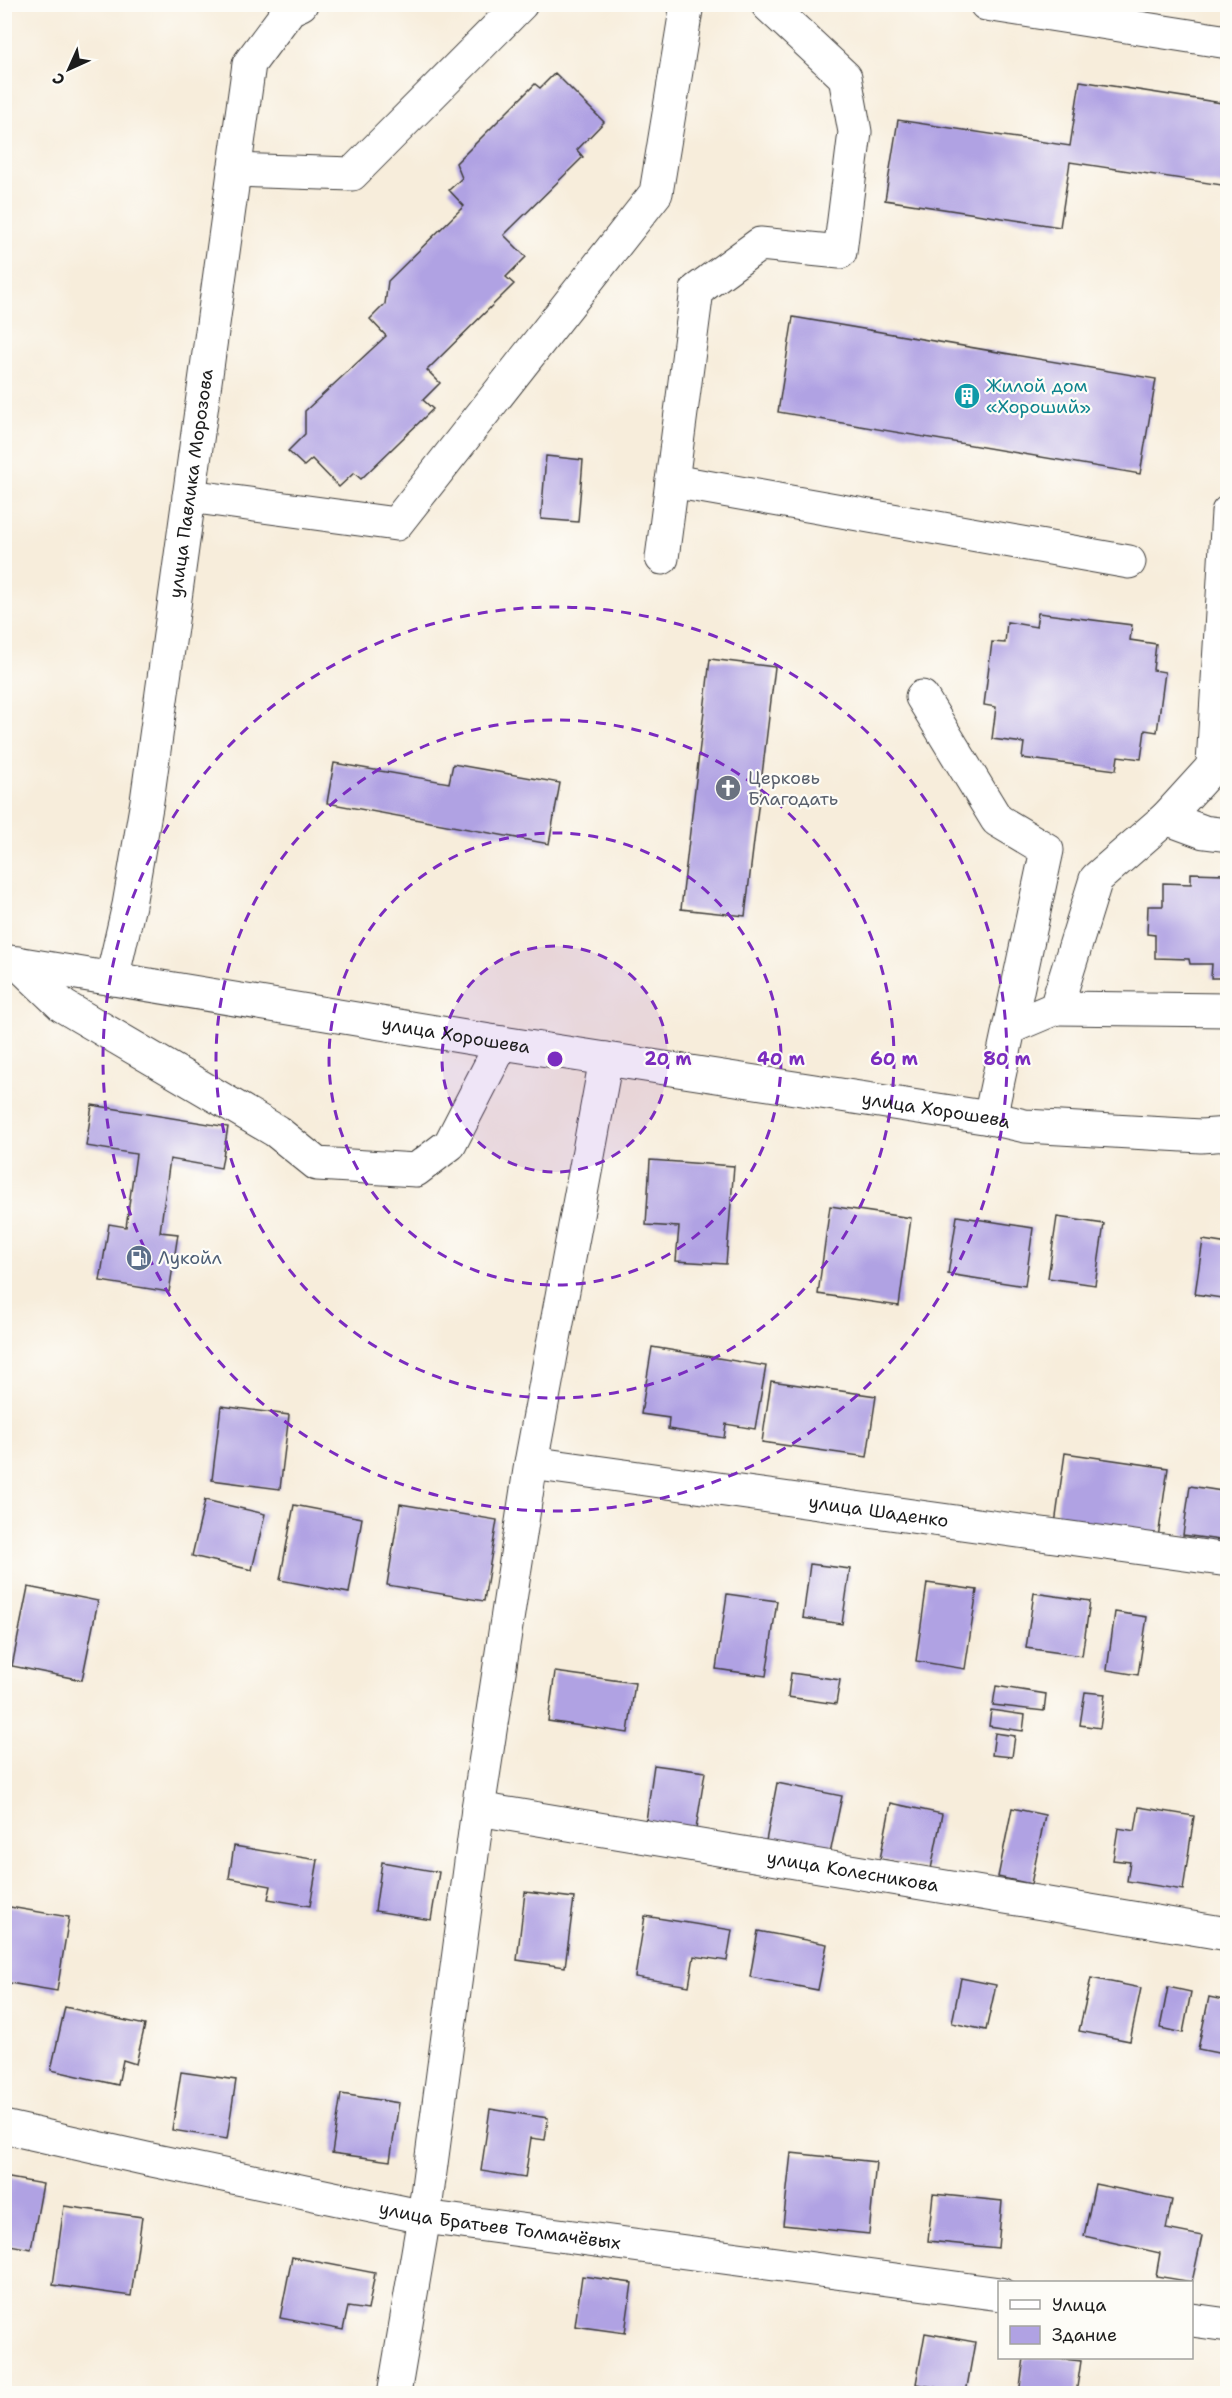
<svg xmlns="http://www.w3.org/2000/svg" width="1232" height="2398" font-family="'Shantell Sans',sans-serif">
<style>
.building{fill:#b0a2e3}
.lines{fill:none;stroke-linecap:round;stroke-linejoin:round}
.minor-casing{stroke:#3d3b39;stroke-width:35}
.major-casing{stroke:#3d3b39;stroke-width:35}
.minor{stroke:#fff;stroke-width:33}
.major{stroke:#fff;stroke-width:33}
.ring{fill:none;stroke:#7b2cbf;stroke-width:3;stroke-dasharray:10 8}
.labels{text-anchor:middle;dominant-baseline:central;stroke-width:4.5;stroke-linejoin:round;paint-order:stroke}
.culture-label{font-size:18px;fill:#0d838f;stroke:#fdfcf7;text-anchor:start}
.street-label{font-size:18px;fill:#1c1c1c;stroke:#fdfcf7}
.worship-label{font-size:18px;fill:#5b616d;stroke:#fdfcf7;text-anchor:start}
.service-label{font-size:18px;fill:#4e5e75;stroke:#fdfcf7;text-anchor:start}
.centre{fill:#7b2cbf;stroke:#fdfcf7;stroke-width:3}
.ring-label{font-size:18px;text-anchor:middle;font-weight:bold;fill:#7b2cbf;stroke:#fdfcf7;stroke-width:4.5;stroke-linejoin:round;paint-order:stroke}
</style>
<rect width="100%" height="100%" fill="#fdfcf7"/>
<filter id="ink" filterUnits="userSpaceOnUse"><feTurbulence type="fractalNoise" baseFrequency=".0167" numOctaves="2"/><feDisplacementMap in="SourceGraphic" scale="12" xChannelSelector="R" yChannelSelector="G"/><feConvolveMatrix kernelMatrix="1 2 1 2 8 2 1 2 1" color-interpolation-filters="sRGB"/></filter>
<filter id="wash" filterUnits="userSpaceOnUse"><feTurbulence type="fractalNoise" baseFrequency=".008" numOctaves="4" result="noise"/><feDisplacementMap in="SourceGraphic" scale="24" xChannelSelector="R" yChannelSelector="G"/><feGaussianBlur stdDeviation="1.35" result="paint"/><feColorMatrix in="noise" values="0 0 0 0 0 0 0 0 0 0 0 0 0 0 0 0 0 1.4 0 .05"/><feComposite in="paint" operator="in"/></filter>
<g filter="url(#wash)">
<rect width="100%" height="100%" fill="#f7eddb"/>
<g id="blocks">
<path class="building" d="M555 73 604 122 577 150 583 157 504 235 526 257 506 277 514 284 427 370 440 383 423 400 433 409 361 479 354 473 339 487 312 459 304 466 288 451 305 434V411L386 336 370 319 385 304 388 281 464 206 449 190 462 178 456 163 535 84 540 88Z
M1080 81 1228 104V186L1070 162 1060 227 885 200 898 120 1070 146Z
M793 317 1156 379 1140 474 778 412Z
M546 456 583 460 578 522 541 519Z
M1038 613 1132 625 1130 640 1156 644 1153 670 1165 672 1157 732 1145 730 1141 759 1118 756 1116 770 1022 758 1024 743 992 739 996 707 984 705 992 642 1005 643 1007 622 1036 627Z
M710 659 775 667 745 916 681 909Z
M334 763 449 783 453 764 560 783 549 844 327 803Z
M1191 873 1224 874 1223 878H1228V978H1211L1212 964H1190L1189 959 1155 958V935L1147 934 1148 906H1163V883L1191 884Z
M92 1105 228 1127 221 1168 170 1159 160 1232 178 1234 169 1292 100 1281 109 1224 126 1227 136 1154 86 1146Z
M650 1160 734 1166 726 1264 676 1261 679 1227 646 1225Z
M830 1206 911 1218 899 1306 818 1294Z
M957 1216 1033 1228 1025 1286 948 1274Z
M1057 1217 1104 1224 1095 1285 1048 1278Z
M1203 1240 1228 1244V1299L1195 1294Z
M652 1347 766 1366 755 1429 726 1424 724 1438 668 1429 669 1418 641 1414Z
M771 1381 876 1396 867 1457 762 1442Z
M221 1406 289 1415 280 1489 212 1480Z
M1065 1453 1168 1468 1158 1538 1055 1524Z
M1190 1486 1228 1492V1541L1183 1535Z
M205 1500 265 1514 252 1570 192 1556Z
M400 1504 497 1520 484 1601 387 1585Z
M294 1505 362 1518 349 1593 280 1580Z
M810 1564 850 1569 842 1624 803 1618Z
M927 1583 977 1590 965 1669 916 1661Z
M28 1587 98 1601 82 1680 12 1666Z
M1034 1593 1090 1601 1082 1656 1026 1648Z
M727 1594 777 1601 766 1676 716 1669Z
M1115 1612 1147 1617 1138 1675 1107 1670Z
M555 1672 635 1683 628 1733 548 1721Z
M791 1673 840 1680 836 1704 788 1697Z
M996 1686 1046 1694 1044 1711 993 1705Z
M1085 1692 1105 1694 1100 1728 1080 1725Z
M991 1710 1025 1715 1023 1731 989 1726Z
M995 1733 1015 1736 1012 1757 992 1755Z
M654 1765 705 1772 696 1829 646 1821Z
M777 1783 842 1796 830 1854 766 1841Z
M891 1803 942 1814 931 1869 880 1859Z
M1139 1807 1194 1816 1183 1890 1127 1881 1130 1862 1113 1860 1118 1828 1135 1831Z
M1012 1808 1045 1815 1031 1884 998 1877Z
M234 1846 318 1860 310 1906 268 1899 271 1886 229 1878Z
M382 1862 439 1872 431 1920 375 1911Z
M525 1892 574 1898 565 1967 517 1960Z
M4 1906 69 1917 57 1991 4 1982Z
M645 1916 732 1930 727 1961 694 1956 689 1986 635 1977Z
M758 1931 827 1944 818 1990 750 1977Z
M961 1978 996 1985 986 2030 952 2023Z
M1091 1978 1141 1988 1130 2041 1079 2031Z
M1168 1987 1191 1992 1183 2033 1160 2028Z
M1209 1997 1228 2001V2055L1198 2049Z
M65 2007 145 2025 136 2064 123 2060 118 2085 51 2070Z
M181 2072 236 2080 227 2139 172 2130Z
M341 2094 399 2103 390 2161 332 2153Z
M490 2109 548 2118 545 2140 531 2138 525 2178 481 2171Z
M791 2153 876 2162 869 2234 783 2225Z
M4 2177 43 2184 31 2249 4 2244Z
M1095 2184 1172 2200 1166 2229 1202 2236 1192 2282 1156 2276 1160 2253 1084 2236Z
M933 2194 1002 2201 998 2248 928 2241Z
M64 2206 142 2217 131 2296 53 2285Z
M292 2257 375 2273 368 2310 348 2307 343 2330 280 2318Z
M582 2276 632 2283 625 2333 575 2326Z
M925 2333 975 2342 966 2393 916 2384Z
M1024 2358H1055L1081 2361 1076 2394H1019Z"/>
</g>
</g>
<g filter="url(#ink)">
<use href="#blocks" fill-opacity="0" stroke="#3d3b39" stroke-width="1.5"/>
<g class="lines">
<g class="minor-casing">
<g id="minor">
<path d="M986 4 1228 42"/>
<path d="M234 170 352 174 521 4"/>
<path d="M672 481 1129 562"/>
<path d="M189 496 396 524 656 193 687 4"/>
<path d="M662 558 697 290 760 244 840 252 855 132 845 77 768 5"/>
<path d="M922 697 997 820 1047 850 990 1118"/>
<path d="M1213 764 1228 512"/>
<path d="M1166 818 1228 750"/>
<path d="M18 963 63 1006 276 1131 317 1164 416 1170 450 1144 502 1043"/>
<path id="s1" d="M112 979 129 905 147 801 249 64 290 9 301 4"/>
<path d="M1056 1008 1228 1010"/>
<path d="M1011 1027 1056 1008 1096 879 1166 818 1204 832 1228 835"/>
<path id="s2" d="M531 1463 1228 1560"/>
<path id="s3" d="M478 1809 1228 1934"/>
<path id="s4" d="M4 2127 147 2159 424 2217 1000 2294"/>
<path d="M1192 2320 1228 2325"/>
<path d="M394 2394 424 2217 478 1809 531 1463 606 1059"/>
</g>
</g>
<g class="major-casing">
<g id="major">
<path id="s5" d="M4 961 502 1043 990 1118 1025 1126 1201 1136 1228 1134"/>
</g>
</g>
<use href="#minor" class="minor"/>
<use href="#major" class="major"/>
</g>
</g>
<circle cx="555" cy="1059" r="113" fill="#7b2cbf" fill-opacity=".12"/>
<g class="ring">
<circle cx="555" cy="1059" r="113"/>
<circle cx="555" cy="1059" r="226"/>
<circle cx="555" cy="1059" r="339"/>
<circle cx="555" cy="1059" r="452"/>
</g>
<defs>
<g id="building-disc" transform="scale(1.35)"><circle r="9.5" fill="#0f9aa8" stroke="#fdfcf7"/><path d="M-4-6H4V6H1V3H-1V6H-4ZM-2.5-4.3h1.7v1.8h-1.7ZM.8-4.3h1.7v1.8H.8ZM-2.5-1h1.7V.8h-1.7ZM.8-1h1.7V.8H.8Z" fill="#fff"/></g>
<g id="church-disc" transform="scale(1.35)"><circle r="9.5" fill="#6b7280" stroke="#fdfcf7"/><path d="M-1.2-6h2.4v3.5h3.3v2.4h-3.3V6h-2.4V-.1h-3.3v-2.4h3.3Z" fill="#fff"/></g>
<g id="fuel-disc" transform="scale(1.35)"><circle r="9.5" fill="#5c6f8a" stroke="#fdfcf7"/><path d="M-5.5-6h7V0h2V4h1.3V-2.5L3-4.5l.8-.8L6-3V5H2.5V1h-1V6h-7ZM-4.2-4.7v3.2H.2V-4.7Z" fill="#fff"/></g>
</defs>
<g fill-rule="evenodd">
<use href="#building-disc" x="967" y="396"/>
<use href="#church-disc" x="728" y="788"/>
<use href="#fuel-disc" x="139" y="1258"/>
</g>
<g class="labels">
<g class="culture-label">
<text x="986" y="386">Жилой дом<tspan x="986" dy="21">«Хороший»</tspan></text>
</g>
<g class="street-label">
<text stroke="none"><textPath href="#s1" startOffset="502">улица Павлика Морозова</textPath></text>
<text stroke="none"><textPath href="#s5" startOffset="458">улица Хорошева</textPath></text>
<text stroke="none"><textPath href="#s5" startOffset="944">улица Хорошева</textPath></text>
<text stroke="none"><textPath href="#s2" startOffset="351">улица Шаденко</textPath></text>
<text stroke="none"><textPath href="#s3" startOffset="380">улица Колесникова</textPath></text>
<text stroke="none"><textPath href="#s4" startOffset="506">улица Братьев Толмачёвых</textPath></text>
</g>
<g class="worship-label">
<text x="748" y="778">Церковь<tspan x="748" dy="21">Благодать</tspan></text>
</g>
<g class="service-label">
<text x="158" y="1258">Лукойл</text>
</g>
</g>
<circle cx="555" cy="1059" r="9" class="centre"/>
<g class="ring-label">
<text x="668" y="1065">20 m</text>
<text x="781" y="1065">40 m</text>
<text x="894" y="1065">60 m</text>
<text x="1007" y="1065">80 m</text>
</g>
<rect width="1232" height="2398" fill="none" stroke="#fdfcf7" stroke-width="24"/>
<rect x="998" y="2281" width="195" height="78" fill="#fdfcf7" stroke="#a3a29f" stroke-width="1.5"/>
<rect x="1010" y="2300" width="30" height="9" fill="#ffffff" stroke="#a3a29f" stroke-width="1.5"/>
<text x="1052" y="2311" font-size="18" fill="#1c1c1c">Улица</text>
<rect x="1010" y="2326" width="30" height="18" fill="#b0a2e3" stroke="#a3a29f" stroke-width="1.5"/>
<text x="1052" y="2341" font-size="18" fill="#1c1c1c">Здание</text>
<g transform="translate(69 69) rotate(225)" stroke="#fdfcf7" stroke-width="4.5" paint-order="stroke">
<path d="M0-4.5L10 22L0 15L-10 22Z" fill="#1c1c1c"/>
<text y="-9" font-size="16" font-weight="bold" text-anchor="middle" fill="#1c1c1c">С</text>
</g>
</svg>
